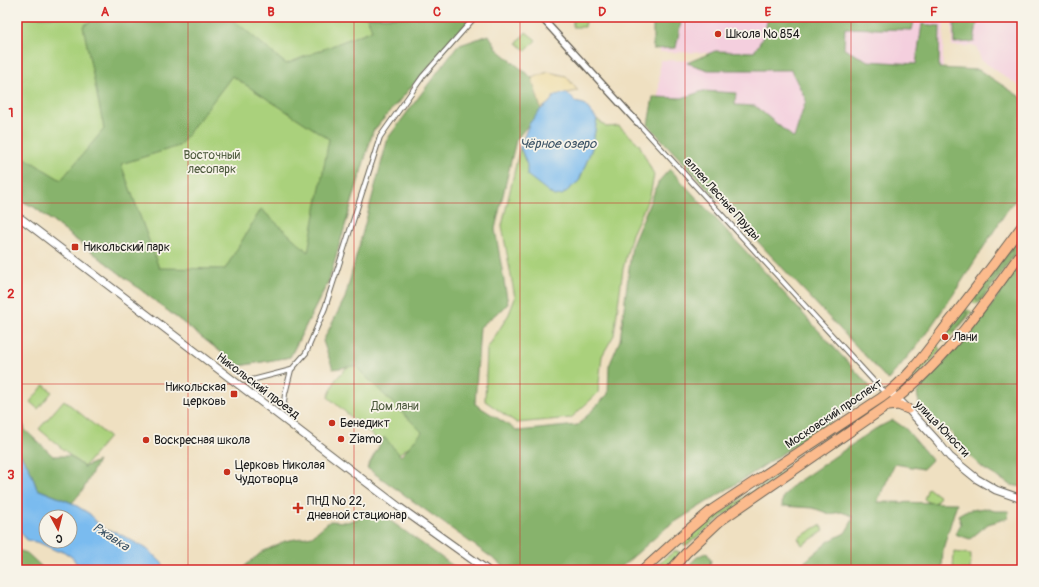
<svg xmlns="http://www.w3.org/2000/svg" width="1039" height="587" font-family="Pangolin,sans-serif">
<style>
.built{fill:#f4cfde}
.green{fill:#aad17c;stroke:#63764c}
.forest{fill:#87b36c;stroke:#526844;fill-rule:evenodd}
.sand{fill:#eeda9e;stroke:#857b5d}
.water{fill:#7abbef;stroke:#4b6c86;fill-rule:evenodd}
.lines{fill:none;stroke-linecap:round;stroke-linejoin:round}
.pedestrian-casing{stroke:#666156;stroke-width:6}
.minor-casing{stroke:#666156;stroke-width:8}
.tertiary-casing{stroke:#666156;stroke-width:9}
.primary-casing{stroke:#666156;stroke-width:11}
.pedestrian{stroke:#fff;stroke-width:4}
.minor{stroke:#fff;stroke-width:5.5}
.tertiary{stroke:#fff;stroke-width:7}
.primary{stroke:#fbbb8d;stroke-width:9}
.grid{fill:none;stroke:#d62828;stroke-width:1;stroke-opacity:0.55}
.poi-dot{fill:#c8321e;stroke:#f7f3e8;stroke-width:1.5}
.labels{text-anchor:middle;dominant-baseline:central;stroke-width:3.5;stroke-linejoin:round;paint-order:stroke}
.poi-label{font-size:12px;fill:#1c1c1c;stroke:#f7f3e8;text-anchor:start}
.park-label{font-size:12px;fill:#4e5b3e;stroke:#f7f3e8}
.street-label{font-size:12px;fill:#1c1c1c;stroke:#f7f3e8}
.water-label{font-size:13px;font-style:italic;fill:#3d5466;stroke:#f7f3e8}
.neatline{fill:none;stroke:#d62828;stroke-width:1.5}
.grid-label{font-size:13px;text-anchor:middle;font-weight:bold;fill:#d62828}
</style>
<rect width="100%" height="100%" fill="#f7f3e8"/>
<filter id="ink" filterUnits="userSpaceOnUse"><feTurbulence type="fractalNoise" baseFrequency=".025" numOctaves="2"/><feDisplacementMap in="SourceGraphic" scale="8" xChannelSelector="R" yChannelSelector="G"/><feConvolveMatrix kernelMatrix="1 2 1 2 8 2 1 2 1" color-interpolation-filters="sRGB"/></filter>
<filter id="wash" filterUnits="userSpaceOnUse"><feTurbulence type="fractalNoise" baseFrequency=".012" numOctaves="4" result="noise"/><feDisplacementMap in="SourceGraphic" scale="16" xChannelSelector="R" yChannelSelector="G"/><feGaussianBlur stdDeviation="0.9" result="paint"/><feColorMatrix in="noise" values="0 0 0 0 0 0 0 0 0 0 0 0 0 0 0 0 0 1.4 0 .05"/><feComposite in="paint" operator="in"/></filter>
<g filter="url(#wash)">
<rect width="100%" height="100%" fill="#efe0c1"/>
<path class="built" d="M662 17H775V54L660 52Z
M830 17H944L942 83 831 71Z
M952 17H1022V88L981 60 976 46H952Z
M660 60 812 64 816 143 658 120Z"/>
<path class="green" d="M17 17H472L373 131 329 280 290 357 239 366 34 207 17 199Z
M573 17H586L585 27H573Z
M526 32 536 40 526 51 517 43Z
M597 119 606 127 619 126 639 144 654 175 650 196 632 234 623 269 614 335 602 356 598 393 571 418 517 423 485 401 487 349 509 314 515 298 502 226 520 147 527 165 562 195 579 181 592 148Z
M1022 233V235L975 298 979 301 1022 242V245L981 302 976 304 972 301 973 296Z
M964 308 972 312 956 331 945 341 940 338Z
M937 345 940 350 921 372 899 391 898 390 934 346Z
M367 346 448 418 396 456 328 397 336 379Z
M44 385 52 392 38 409 30 402Z
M64 400 109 437 84 467 39 429Z
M852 423 854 424 720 518 687 545H684L685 541 718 515Z
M928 488 940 497 933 505 924 499Z
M820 525 824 531 802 545 798 538Z
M675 551H678L679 552V556L667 570H665L670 564 658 566 663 570H650L659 563Z
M954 552 971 554 970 570H953Z"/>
<path class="forest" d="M97 17H230L286 64 372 30 367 17H472L373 131 329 280 290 357 239 366 34 207 17 199V153L61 180 104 129 83 26ZM232 76 329 139 308 252 261 209 225 269 159 268 121 164 179 146Z
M653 17H682L676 48 653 49Z
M768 17H915L912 30 845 28 844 49 868 61 916 64 922 24 940 26 939 68 979 70 1022 98V192L1008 209 953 295 920 342 888 380 648 125 653 97 682 98 703 91 736 93 735 105 755 106 794 138 806 100 791 70H708L687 63 715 51 754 52 764 36Z
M954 17H978L974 42 954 43Z
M489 35 497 49 532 78 541 109 516 140 495 229 508 304 480 327 475 404 518 431 578 425 608 394 609 366 620 340 632 245 659 181 670 169 875 392 750 475 667 527 618 570H509L367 468 384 437 401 456 422 432 355 366 333 369 323 341 345 298 388 138 457 46Z
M1022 235V242L979 301 975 299Z
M1022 260V487L1011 485 984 469 965 452 951 432 937 426 920 408 917 393 989 309Z
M962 311 968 312C967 320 960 322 957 330L954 331H949L952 323Z
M17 407 25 430 53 456H70L84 467 98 461 83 490 72 503 37 489 29 467 17 449Z
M893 420 906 429 932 460 923 469 895 464 877 502 957 503 943 549 942 570H795L829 541 845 533 850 525 853 516 841 512 830 514 813 508 782 506 783 497 793 485 875 429Z
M984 508 995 511H1009L1008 518 988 524 970 539 955 534 961 524 958 515 965 511Z
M378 512 459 570H243L245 566 262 552 285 541 312 536 330 521 347 522Z
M17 550 27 553 42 567 38 570H17Z
M707 553 711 560 709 570H686C691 562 697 555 707 553Z"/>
<path class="sand" d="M548 72 566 76 578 91 555 95 549 103 541 109 532 78Z"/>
<path class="water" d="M566 93 572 97 575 102 584 104 597 119 592 148 579 181 562 195 554 196 527 175V165L520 147 529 124 541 109 549 103 555 95Z
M17 450 29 467 37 489 72 503 90 514 98 524 106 530 116 532 147 549 162 563 166 570H83L78 566 73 558 63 551H57L40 543 27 540 17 528ZM46 517H70V541H46Z"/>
</g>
<g filter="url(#ink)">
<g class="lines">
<g class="pedestrian-casing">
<path id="pedestrian" d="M637 122 881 389 888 392
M248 381 291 370
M286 411 284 402 285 394 291 370 306 353 325 308 380 137 423 76 475 17"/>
</g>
<g class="minor-casing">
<path id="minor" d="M541 17 637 122"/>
</g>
<g class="tertiary-casing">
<path id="tertiary" d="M17 217 23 220 399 507 487 570
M890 392 898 399 908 409 938 442 950 457 977 479 996 490 1022 499"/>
</g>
<g class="primary-casing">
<path id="primary" d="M889 406 898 405 908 409
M643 570 675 541 713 509 881 398C908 379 927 351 946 326 972 293 997 260 1022 226
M671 570 686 553 720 521 887 406C942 366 982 307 1022 252"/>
</g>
<use href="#pedestrian" class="pedestrian"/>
<use href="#minor" class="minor"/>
<use href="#tertiary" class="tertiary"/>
<use href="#primary" class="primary"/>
</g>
</g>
<path class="grid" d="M188 17V570M354 17V570M520 17V570M685 17V570M851 17V570M17 203H1022M17 384H1022"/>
<g class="poi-dot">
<circle cx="718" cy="34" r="4"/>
<rect x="71" y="243" width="8" height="8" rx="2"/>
<circle cx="945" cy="337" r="4"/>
<rect x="230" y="390" width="8" height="8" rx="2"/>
<circle cx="332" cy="423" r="4"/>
<circle cx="341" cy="439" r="4"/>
<circle cx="146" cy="440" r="4"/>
<circle cx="227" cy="472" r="4"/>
<path d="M296 502h4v4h4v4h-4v4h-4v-4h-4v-4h4z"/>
</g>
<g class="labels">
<g class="poi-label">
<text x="726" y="34">Школа № 854</text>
<text x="83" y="247">Никольский парк</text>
<text x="953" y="337">Лани</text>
<text x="226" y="387" text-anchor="end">Никольская<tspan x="226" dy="14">церковь</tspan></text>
<text x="340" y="423">Бенедикт</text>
<text x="349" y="439">Ziamo</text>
<text x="154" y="440">Воскресная школа</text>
<text x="235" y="465">Церковь Николая<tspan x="235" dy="14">Чудотворца</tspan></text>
<text x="307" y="501">ПНД № 22,<tspan x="307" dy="14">дневной стационар</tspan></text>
</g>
<g class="park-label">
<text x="212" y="155">Восточный<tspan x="212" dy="14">лесопарк</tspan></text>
<text x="395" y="406">Дом лани</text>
</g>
<g class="street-label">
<text transform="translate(722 199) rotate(48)">аллея Лесные Пруды</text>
<text transform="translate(258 386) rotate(37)">Никольский проезд</text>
<text transform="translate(834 414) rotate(-34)">Московский проспект</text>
<text transform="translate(942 429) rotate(46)">улица Юности</text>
</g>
<g class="water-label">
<text x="558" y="144">Чёрное озеро</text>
<text transform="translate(111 537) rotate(33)">Ржавка</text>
</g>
</g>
<rect width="1039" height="587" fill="none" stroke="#f7f3e8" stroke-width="44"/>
<g transform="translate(58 529) rotate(173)"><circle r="19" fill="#f7f3e8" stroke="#9f9d96"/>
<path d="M0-3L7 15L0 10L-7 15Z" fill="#c8321e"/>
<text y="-6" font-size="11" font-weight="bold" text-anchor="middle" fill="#1c1c1c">С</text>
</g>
<rect x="22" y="22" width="995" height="543" class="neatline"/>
<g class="grid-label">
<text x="105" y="16">A</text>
<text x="271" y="16">B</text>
<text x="437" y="16">C</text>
<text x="602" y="16">D</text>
<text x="768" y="16">E</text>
<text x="934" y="16">F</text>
<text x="11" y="117">1</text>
<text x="11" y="298">2</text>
<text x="11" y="479">3</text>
</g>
</svg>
